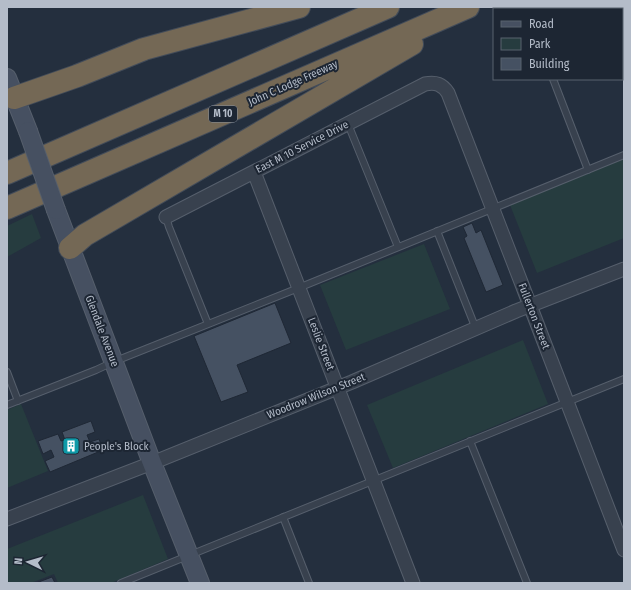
<svg xmlns="http://www.w3.org/2000/svg" width="631" height="590" font-family="'Fira Sans Condensed',sans-serif">
<style>
.green{fill:#263c3f}
.building{fill:#455162;stroke:#1f2835}
.lines{fill:none;stroke-linecap:round;stroke-linejoin:round}
.lane-casing{stroke:#565f6c;stroke-width:8}
.street-casing{stroke:#565f6c;stroke-width:15}
.secondary-casing{stroke:#565f6c;stroke-width:20}
.highway-casing{stroke:#434c59;stroke-width:24}
.lane{stroke:#38414e;stroke-width:6}
.street{stroke:#38414e;stroke-width:13}
.secondary{stroke:#465061;stroke-width:18}
.highway{stroke:#746855;stroke-width:22}
.secondary-bridge-casing{stroke:#565f6c;stroke-width:20;stroke-linecap:butt}
.secondary-bridge{stroke:#465061;stroke-width:18}
.labels{text-anchor:middle;dominant-baseline:central;stroke-width:4;stroke-linejoin:round;paint-order:stroke}
.shield{fill:#1d2633;stroke:#878f9c;stroke-width:1}
.shield-label{font-size:10px;font-weight:bold;fill:#b4bcc9}
.street-label{font-size:11px;fill:#b4bcc9;stroke:#1d2633}
.poi-label{font-size:11px;fill:#b4bcc9;stroke:#1d2633;text-anchor:start}
</style>
<rect width="100%" height="100%" fill="#242f3e"/>
<path class="green" d="M624 159V238L537 273 510 205Z
M32 214 41 238 7 257V226Z
M424 244 450 309 346 350 320 285Z
M523 340 548 404 393 468 367 405Z
M21 404 48 471 7 488V410Z
M143 495 168 559 111 583H58L54 574 31 583H7V549Z"/>
<path class="building" d="M472 223 476 233 481 230 503 285 486 292 464 238 467 236 463 227Z
M275 303 291 343 237 365 248 392 221 402 194 336Z
M91 421 95 432 87 435 90 442 99 439 103 450 50 472 45 461 54 457 51 450 43 454 38 441 58 434 61 441 65 440 62 432Z
M52 577 55 583H36Z"/>
<g class="lines">
<g class="lane-casing">
<path id="lane" d="M553 79 588 170
M348 124 398 247
M166 217 169 227 208 324
M437 231 476 329
M7 372 18 401
M7 405 96 370 113 362 291 291 624 155
M470 441 527 583
M283 517 309 583
M121 583 624 379"/>
</g>
<g class="street-casing">
<path id="street" d="M584 9 588 7
M254 172 413 583
M166 217 425 84C436 82 442 84 448 93L521 282 624 550
M7 519 152 463 352 382 516 311 624 269"/>
</g>
<g class="secondary-casing">
<path id="secondary" d="M7 78 28 131
M56 210 152 463 200 583"/>
</g>
<g class="highway-casing">
<path id="highway" d="M14 98 77 76 144 49 299 7
M7 173 388 7
M7 208 468 7
M70 248 85 235 412 44"/>
</g>
<use href="#lane" class="lane"/>
<use href="#street" class="street"/>
<use href="#secondary" class="secondary"/>
<use href="#highway" class="highway"/>
<g class="secondary-bridge-casing">
<path id="secondary-bridge" d="M28 131 56 210"/>
</g>
<use href="#secondary-bridge" class="secondary-bridge"/>
</g>
<defs>
<g id="building-square" transform="scale(0.9)"><rect x="-9" y="-9" width="18" height="18" rx="4" fill="#0f9aa8" stroke="#1d2633"/><path d="M-4-6H4V6H1V3H-1V6H-4ZM-2.5-4.3h1.7v1.8h-1.7ZM.8-4.3h1.7v1.8H.8ZM-2.5-1h1.7V.8h-1.7ZM.8-1h1.7V.8H.8Z" fill="#fff"/></g>
</defs>
<g fill-rule="evenodd">
<use href="#building-square" x="71" y="446"/>
</g>
<g class="labels">
<rect class="shield" x="209" y="106" width="28" height="16" rx="3"/>
<g class="shield-label">
<text x="223" y="114">M 10</text>
</g>
<g class="street-label">
<text transform="translate(293 83) rotate(-24)">John C Lodge Freeway</text>
<text transform="translate(302 147) rotate(-27)">East M 10 Service Drive</text>
<text transform="translate(534 316) rotate(69)">Fullerton Street</text>
<text transform="translate(102 331) rotate(69)">Glendale Avenue</text>
<text transform="translate(321 344) rotate(69)">Leslie Street</text>
<text transform="translate(316 396) rotate(-22)">Woodrow Wilson Street</text>
</g>
<g class="poi-label">
<text x="84" y="446">People's Block</text>
</g>
</g>
<rect width="631" height="590" fill="none" stroke="#b4bcc9" stroke-width="16"/>
<rect x="493" y="8" width="130" height="72" fill="#1d2633" stroke="#59626f"/>
<rect x="501" y="21" width="20" height="6" fill="#465061" stroke="#59626f"/>
<text x="529" y="28" font-size="12" fill="#b4bcc9">Road</text>
<rect x="501" y="38" width="20" height="12" fill="#263c3f" stroke="#59626f"/>
<text x="529" y="48" font-size="12" fill="#b4bcc9">Park</text>
<rect x="501" y="58" width="20" height="12" fill="#455162" stroke="#59626f"/>
<text x="529" y="68" font-size="12" fill="#b4bcc9">Building</text>
<g transform="translate(28 562) rotate(275)" stroke="#1d2633" stroke-width="3" paint-order="stroke">
<path d="M0-3L7 15L0 10L-7 15Z" fill="#b4bcc9"/>
<text y="-6" font-size="11" font-weight="bold" text-anchor="middle" fill="#b4bcc9">N</text>
</g>
</svg>
